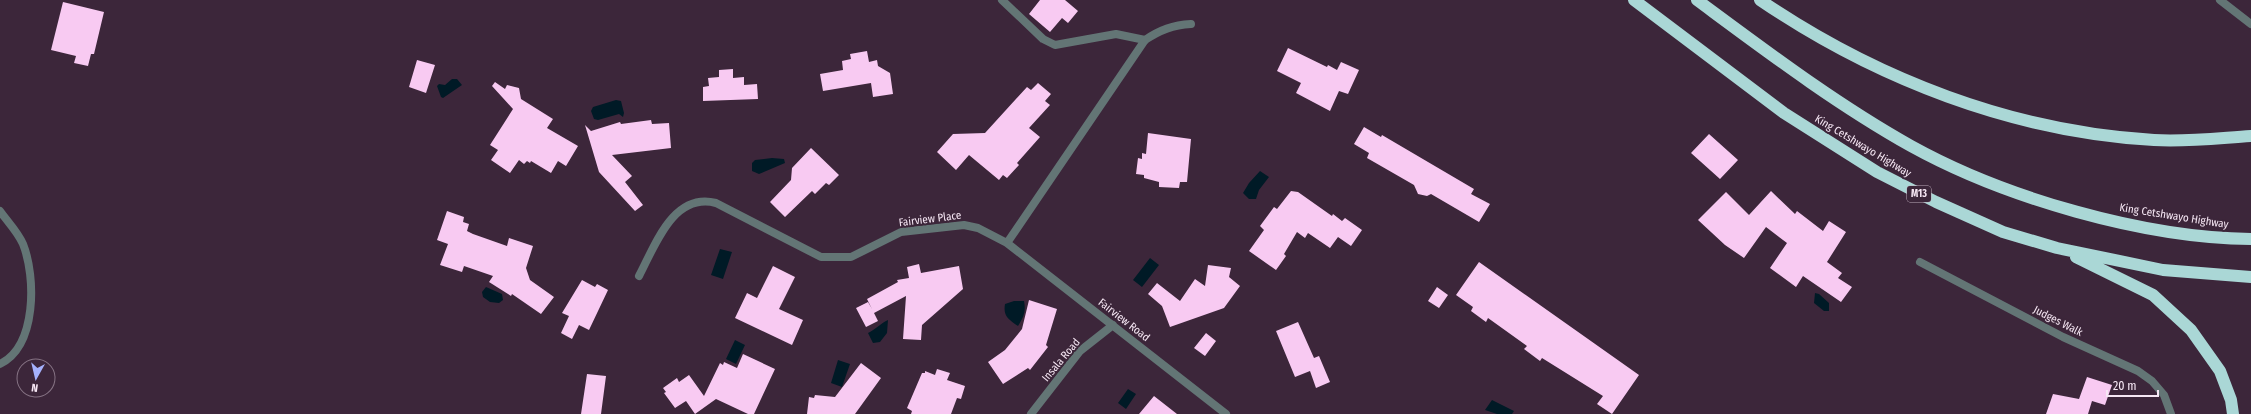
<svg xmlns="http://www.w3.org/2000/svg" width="2251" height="414" font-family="'Fira Sans Condensed',sans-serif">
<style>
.water{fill:#001a26}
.building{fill:#f8caf2}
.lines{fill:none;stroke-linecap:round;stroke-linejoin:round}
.lane{stroke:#637575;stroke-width:8}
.street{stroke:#637575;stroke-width:8}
.highway{stroke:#aad7d6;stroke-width:12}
.labels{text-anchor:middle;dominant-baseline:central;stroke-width:4;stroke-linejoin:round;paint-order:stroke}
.shield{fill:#3c263a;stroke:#beadbc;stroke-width:1}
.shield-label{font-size:10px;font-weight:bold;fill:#f6e7f4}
.street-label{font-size:11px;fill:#f6e7f4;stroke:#3c263a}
</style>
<rect width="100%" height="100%" fill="#3c263a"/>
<path class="water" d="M452 79H457L462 85 443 98 441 97 437 86 439 84 445 85Z
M616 100 621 101 624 113 623 117 619 114 598 120 594 119 591 111 593 107Z
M772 158 784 159 785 163 759 174 752 171V163L755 160Z
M1260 171 1269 177 1259 190 1256 199H1249L1243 193 1249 183Z
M720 249 732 252 723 279 711 275Z
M1150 258 1159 265 1142 287 1133 280Z
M486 287 502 294 503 300 499 303 490 302 483 297 482 292Z
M1815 293 1819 294 1829 303V311H1824L1814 303Z
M1014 301H1024C1026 311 1024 317 1018 326 1008 319 1003 316 1005 304Z
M888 320 887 333 880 342 873 343 868 333C876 329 881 323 888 320Z
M735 340 745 345 736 364 726 359Z
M838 360 850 364 842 387 831 383Z
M1128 389 1136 394 1126 409 1118 403Z
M1492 400 1514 411 1512 414H1497L1485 410Z"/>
<path class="building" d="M1040 0H1065L1078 11 1068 23 1062 18 1050 32 1029 14Z
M63 2 104 12 94 54H91L88 66 74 63 76 56 51 50Z
M1288 48 1327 67 1328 65 1337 70 1341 62 1359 70 1348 94 1339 91 1330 111 1296 93 1301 83 1277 71Z
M867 51 869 62 877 60 878 66 890 73 893 94 873 97 871 83 823 91 820 74 843 70 842 61 851 59 850 54Z
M417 60 435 65 426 93 409 87Z
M733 69V78L744 77V85L757 84 758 99 703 101V87L709 86 708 78 719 77V70Z
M495 82 505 89 507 85 519 88 521 99 553 119 547 128 578 146 566 166 558 161 551 173 531 161 530 163 527 161 524 164 519 160 510 173 491 160 498 150 490 145 513 109 492 86Z
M1038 83 1051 94 1045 101 1050 105 1029 128 1040 137 1017 163 1019 165 1007 178 1003 175 999 180 969 155 956 170 937 152 953 134 985 133 1027 87 1031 90Z
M651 120 652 124 669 123 671 148 612 155 632 176 625 182 643 205 635 211 599 172 585 125 591 131 620 122 621 124Z
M1364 127 1381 137 1382 135 1474 189 1471 194 1490 204 1479 222 1431 194 1427 196 1418 194 1414 185 1367 158 1369 153 1354 144Z
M1148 133 1191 139 1187 182H1180L1179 188 1159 187V182L1144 178V175L1136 174 1138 158 1142 159V153L1146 154Z
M1709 134 1738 160 1720 179 1691 153Z
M811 148 839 175 829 185 826 183 815 194 812 191 785 217 770 202 791 180 792 168Z
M1291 191 1298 192 1332 216 1333 214 1342 221 1345 218 1362 230 1351 246 1338 237 1330 248 1308 233 1305 238 1297 232 1284 254 1286 256 1276 270 1249 251 1264 230 1260 226 1274 207 1277 209Z
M1771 191 1795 214 1797 211 1823 231 1829 221 1846 232 1827 262 1842 273 1838 278 1852 287 1841 302 1803 276 1796 287 1770 268 1787 243 1766 227 1744 258 1725 245 1698 220 1726 192 1749 215Z
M447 211 464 217 463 222 469 224 467 231 473 234 507 246 509 238 533 246 526 268 530 280 554 297 541 314 512 294 511 296 489 282 493 276 464 266 462 272 440 265 448 244 437 240Z
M1479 262 1639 375 1612 414 1597 404 1603 396 1542 358 1540 361 1524 349 1527 346 1488 318 1486 322 1471 311 1473 307 1456 295Z
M919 264 921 273 959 266 963 289 922 325 921 340 903 339 906 296 874 313 878 321 866 327 856 308 868 302 872 309 867 299 898 282 897 280 909 278 907 267Z
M1208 265 1231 268 1229 277 1240 286 1224 308 1170 327 1162 306 1148 294 1157 283 1180 301 1195 279 1205 286Z
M773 266 795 277 779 309 803 320 792 345 735 318 747 293 757 298Z
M582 280 595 287 597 284 608 290 589 330 579 325 572 339 561 333 569 316 562 313Z
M1437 287 1448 295 1439 308 1428 301Z
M1029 300 1057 309 1046 345 1048 347 1030 370 1028 368 1003 384 988 362 1005 350 1022 329Z
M1298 322 1314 358 1319 356 1330 382 1316 388 1310 371 1295 377 1276 331Z
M1206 333 1216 341 1205 356 1194 348Z
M743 354 775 369 754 414H748L716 399 695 414 686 401 675 408 664 393 666 392 663 388 677 378 679 382 689 375 704 396 720 363 723 365 724 362 737 368Z
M861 363 881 378 855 414H807L809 397 814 398 815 395 835 397Z
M937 369 950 373 947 380 965 386 961 399 957 398 951 414H911L912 411 907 408 922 373H925V371L935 375Z
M587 374 606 376 601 414H581Z
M2087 377 2112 385 2105 405 2092 401 2088 414H2046L2053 394 2079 399Z
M1154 396 1177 414H1139Z"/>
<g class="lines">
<path class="lane" d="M1002 0 1043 39 1055 45 1116 34 1145 40"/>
<path class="street" d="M2220 0 2251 24
M0 211C7 221 18 232 23 244 36 277 37 346 0 364
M1007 243 1226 414
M1920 262 2063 337 2138 371 2152 381 2164 395 2171 414
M639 276C655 246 673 192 716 203L821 257H851L901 232 964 225 978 228 1007 243 1145 40C1160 30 1173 25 1191 24
M1031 414 1080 351 1113 325"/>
<path class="highway" d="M1634 0 1784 113 1877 172 1936 202 2003 232 2057 248 2163 270 2251 277
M1697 0C1766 51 1836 104 1911 146 2005 198 2144 238 2251 239
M1760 0C1876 79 2013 132 2154 140 2187 142 2219 138 2251 136
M2076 257 2153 295 2191 330 2220 371 2231 400 2233 414"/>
</g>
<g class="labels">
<rect class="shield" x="1907" y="186" width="24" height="16" rx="3"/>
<g class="shield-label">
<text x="1919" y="194">M13</text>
</g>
<g class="street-label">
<text transform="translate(1863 146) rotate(31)">King Cetshwayo Highway</text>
<text transform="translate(2174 216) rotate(9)">King Cetshwayo Highway</text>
<text transform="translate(930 219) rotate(-7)">Fairview Place</text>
<text transform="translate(1124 320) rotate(38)">Fairview Road</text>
<text transform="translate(2058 321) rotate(27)">Judges Walk</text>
<text transform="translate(1061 360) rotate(-50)">Insala Road</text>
</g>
</g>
<g transform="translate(36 378) rotate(188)"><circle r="19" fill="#3c263a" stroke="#867384"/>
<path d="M0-3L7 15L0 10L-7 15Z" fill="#a5b1fc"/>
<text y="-6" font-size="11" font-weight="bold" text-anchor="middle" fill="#f6e7f4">N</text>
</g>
<path d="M2107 390v6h51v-6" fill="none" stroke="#f6e7f4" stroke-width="2"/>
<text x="2113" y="390" font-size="12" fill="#f6e7f4" stroke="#3c263a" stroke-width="3" paint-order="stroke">20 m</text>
</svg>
